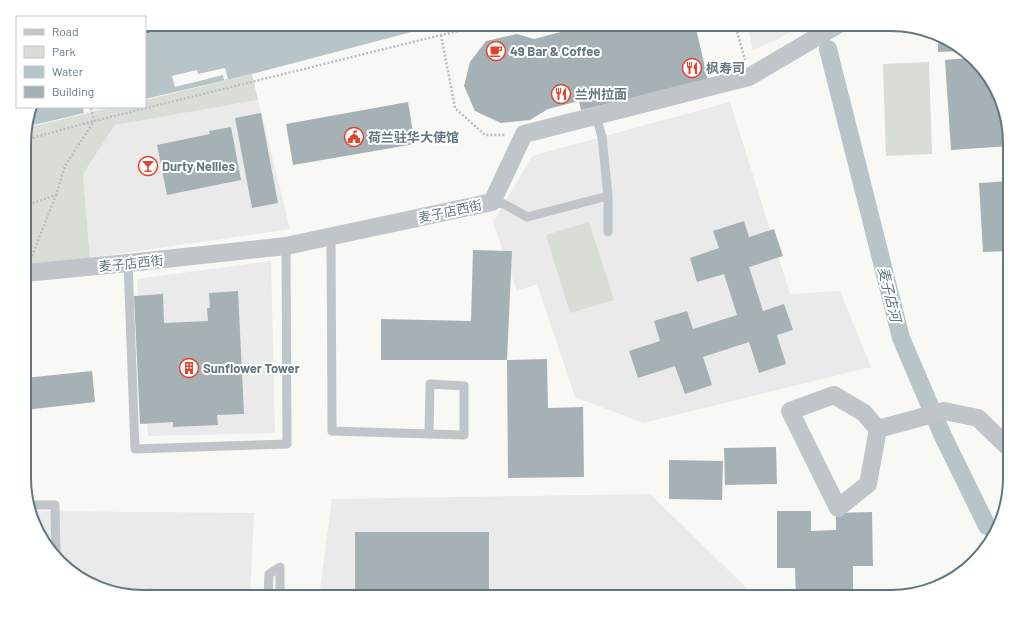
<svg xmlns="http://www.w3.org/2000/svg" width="1034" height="621" font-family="Barlow,'Noto Sans SC',sans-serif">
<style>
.built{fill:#e9eae9}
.green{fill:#d8ddd5}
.water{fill:#b7c5c8}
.pier{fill:#f8f8f5}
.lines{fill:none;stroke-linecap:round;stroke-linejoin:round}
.canal{stroke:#b7c5c8;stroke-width:18}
.ferry{stroke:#5e767a;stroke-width:1;stroke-dasharray:5 4;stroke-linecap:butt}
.building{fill:#a6b1b5}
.path{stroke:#babec0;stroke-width:2.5;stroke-dasharray:2 2;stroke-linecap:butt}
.service{stroke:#bfc5c8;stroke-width:9}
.minor{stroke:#bfc5c8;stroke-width:18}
.labels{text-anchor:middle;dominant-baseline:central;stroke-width:4;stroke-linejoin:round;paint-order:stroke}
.poi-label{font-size:13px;font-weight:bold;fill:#647780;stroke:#fff;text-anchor:start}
.street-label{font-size:13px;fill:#647780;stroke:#fff}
.water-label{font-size:14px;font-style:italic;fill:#5e767a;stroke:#fff}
.rim{fill:none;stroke:#647780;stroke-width:2}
</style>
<rect width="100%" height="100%" fill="#f8f8f5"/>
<path class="built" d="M747 24H804L778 39 753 50Z
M258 100 290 229 90 258 83 174 115 125Z
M730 102 790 294 840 291 871 367 643 423 575 397 537 284 517 291 493 222 532 156Z
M271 261 275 433 148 436 137 279Z
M650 494 756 597H319L332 499Z
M31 511 254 513 250 597H143L83 581 44 544Z"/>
<path class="green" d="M929 62 932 154 886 156 883 64Z
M252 74 258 100 115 125 83 174 90 258 25 264V128L114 107H145V100Z
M589 222 614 300 570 313 546 235Z"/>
<path class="water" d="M145 24H442L252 74 145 99Z
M31 107H110L25 127Z"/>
<path class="pier" d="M225 68 228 79 224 80 223 75 175 87 172 76 197 70 198 74Z
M83 107H100V109L84 113Z"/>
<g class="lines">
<path class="canal" d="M828 49 901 338 942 434 987 526"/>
<path class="ferry" d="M145 33 183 24"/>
</g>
<path class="building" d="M591 24H695L708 80 581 110 579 101 548 109 530 120 501 123 475 111 464 86 470 62 486 41 517 34 534 39Z
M938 36 951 40 962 51 938 52Z
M969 58 994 83 1010 135V146L951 150 945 60Z
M408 102 415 144 293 165 286 124Z
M261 113 278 203 252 208 235 118Z
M231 127 241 180 167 195 157 145 210 134 209 131Z
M1010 181V251L983 252 979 183Z
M744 221 749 237 774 229 783 256 749 267 763 311 784 304 793 330 777 335 786 364 759 373 749 342 703 357 712 385 685 394 675 366 638 378 629 351 660 341 654 321 687 311 693 329 737 315 724 274 697 282 690 258 719 248 713 231Z
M473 250 512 251 507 360H381V319L471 321Z
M1010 252V348H1006L1003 253Z
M238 291 244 414 217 415 218 425 173 427V422L140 424 134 296 163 294 164 323 208 321 207 308H210L209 293Z
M547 359 548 408 583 407 584 477 508 478 507 360Z
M92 371 95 402 25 410V378Z
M776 447 777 484 725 485 724 448Z
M669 460 723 461 722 500 669 499Z
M777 511H811V531L836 530V513L872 512 873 566H853V597H796L795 568H777Z
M355 532H489V597H355Z"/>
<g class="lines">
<path class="path" d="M735 24 745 60
M441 35 455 108 485 135H505
M25 140 94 121 441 35 488 24
M25 206 56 195 65 166 94 121 91 107
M32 256 56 195"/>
<path class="service" d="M596 116 602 137 608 196V232
M492 202 504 204 527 217 608 196
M331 236 332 431 464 435V386L430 384 429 434
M128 263 135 449 287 444 286 246
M29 505H55L56 556
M131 594 152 593 161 597
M268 597 269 574 280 567
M280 597V567"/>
<path class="minor" d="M25 273 128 263 286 246 492 202 524 134 749 77 839 24
M878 429 868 484 838 508 790 411 834 395 864 413 878 429 944 411 978 418 1010 449"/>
</g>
<defs>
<g id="cafe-ring" transform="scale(1)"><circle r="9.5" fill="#fff" stroke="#df442f" stroke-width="1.5"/><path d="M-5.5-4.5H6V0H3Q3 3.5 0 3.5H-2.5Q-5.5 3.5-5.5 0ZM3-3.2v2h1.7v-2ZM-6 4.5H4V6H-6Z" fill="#df442f"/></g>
<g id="restaurant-ring" transform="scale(1)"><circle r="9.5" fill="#fff" stroke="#df442f" stroke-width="1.5"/><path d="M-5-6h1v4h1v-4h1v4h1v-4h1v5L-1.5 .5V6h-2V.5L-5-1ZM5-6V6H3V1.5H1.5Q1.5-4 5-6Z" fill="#df442f"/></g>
<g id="civic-ring" transform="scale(1)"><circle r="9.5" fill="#fff" stroke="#df442f" stroke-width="1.5"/><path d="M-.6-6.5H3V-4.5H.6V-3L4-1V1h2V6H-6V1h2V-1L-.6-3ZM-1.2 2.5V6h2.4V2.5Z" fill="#df442f"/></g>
<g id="bar-ring" transform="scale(1)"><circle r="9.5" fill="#fff" stroke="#df442f" stroke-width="1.5"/><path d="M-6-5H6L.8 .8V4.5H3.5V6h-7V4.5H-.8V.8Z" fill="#df442f"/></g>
<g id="building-ring" transform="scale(1)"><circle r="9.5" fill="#fff" stroke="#df442f" stroke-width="1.5"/><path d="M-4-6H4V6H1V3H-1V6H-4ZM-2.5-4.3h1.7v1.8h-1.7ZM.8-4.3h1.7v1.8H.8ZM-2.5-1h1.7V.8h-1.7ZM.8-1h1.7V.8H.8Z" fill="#df442f"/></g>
</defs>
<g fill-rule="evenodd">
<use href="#cafe-ring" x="496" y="51"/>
<use href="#restaurant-ring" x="692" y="68"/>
<use href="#restaurant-ring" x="561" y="94"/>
<use href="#civic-ring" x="354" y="137"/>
<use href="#bar-ring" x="148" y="166"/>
<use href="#building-ring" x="189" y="368"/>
</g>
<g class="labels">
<g class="poi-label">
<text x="510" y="51">49 Bar &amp; Coffee</text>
<text x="706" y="68">枫寿司</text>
<text x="575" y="94">兰州拉面</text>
<text x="368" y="137">荷兰驻华大使馆</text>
<text x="162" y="166">Durty Nellies</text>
<text x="203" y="368">Sunflower Tower</text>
</g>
<g class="street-label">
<text transform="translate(450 211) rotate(-12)">麦子店西街</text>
<text transform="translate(131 263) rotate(-6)">麦子店西街</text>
</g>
<g class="water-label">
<text transform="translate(890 294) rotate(76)">麦子店河</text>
</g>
</g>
<path d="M0 0H1034V621H0ZM143 31H891A112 112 0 0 1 1003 143V478A112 112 0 0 1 891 590H143A112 112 0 0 1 31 478V143A112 112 0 0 1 143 31Z" fill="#fff" fill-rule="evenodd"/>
<path class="rim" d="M143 31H891A112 112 0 0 1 1003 143V478A112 112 0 0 1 891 590H143A112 112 0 0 1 31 478V143A112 112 0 0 1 143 31Z"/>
<rect x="16" y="16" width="130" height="92" fill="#ffffff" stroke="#c1c9cc"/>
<rect x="24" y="29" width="20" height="6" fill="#bfc5c8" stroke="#c1c9cc"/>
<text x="52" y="36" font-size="12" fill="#647780">Road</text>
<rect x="24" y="46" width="20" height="12" fill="#d8ddd5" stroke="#c1c9cc"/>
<text x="52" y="56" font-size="12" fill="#647780">Park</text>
<rect x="24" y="66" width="20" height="12" fill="#b7c5c8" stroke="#c1c9cc"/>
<text x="52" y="76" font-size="12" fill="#647780">Water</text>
<rect x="24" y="86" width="20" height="12" fill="#a6b1b5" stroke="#c1c9cc"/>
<text x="52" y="96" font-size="12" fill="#647780">Building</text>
</svg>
